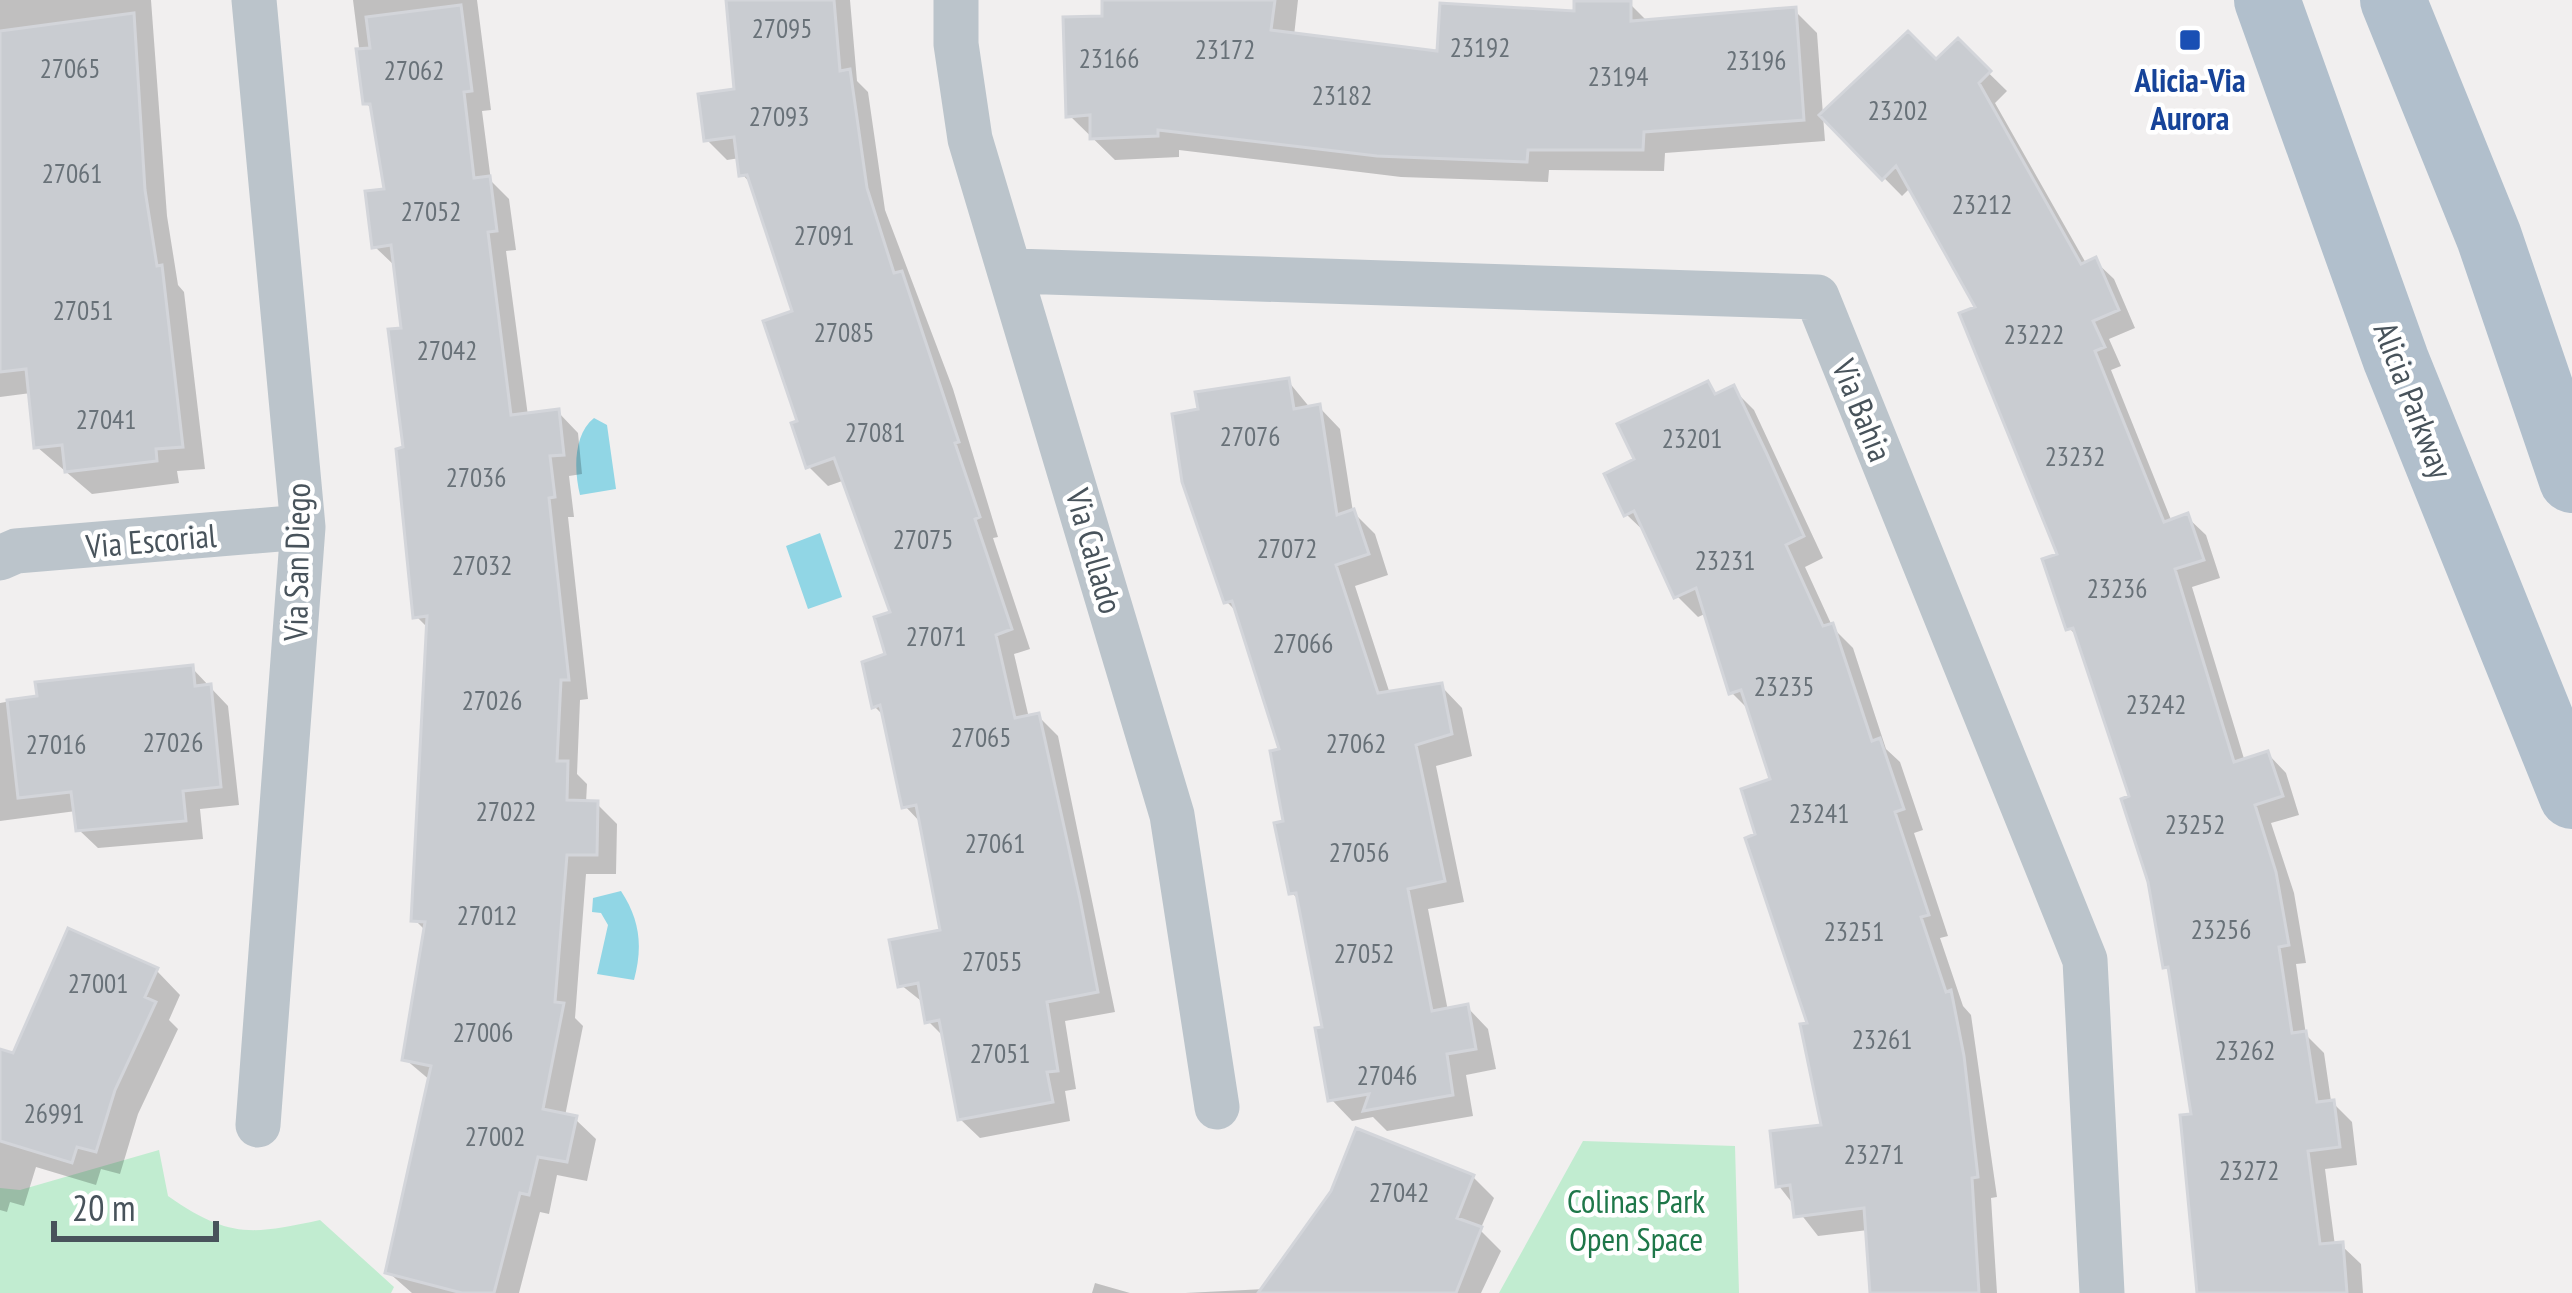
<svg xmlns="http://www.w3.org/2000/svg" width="2572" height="1293" font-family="'PT Sans Narrow',sans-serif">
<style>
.green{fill:#c1ecd0}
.water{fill:#91d6e5}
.shadow{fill:#0003}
.building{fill:#c9ccd1;stroke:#d3d5da;stroke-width:3}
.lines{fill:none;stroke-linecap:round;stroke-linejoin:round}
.street{stroke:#bbc4cb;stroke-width:45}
.primary{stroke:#b1bfcc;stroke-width:66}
.transit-dot{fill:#1a4fb4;stroke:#fff;stroke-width:4.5}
.labels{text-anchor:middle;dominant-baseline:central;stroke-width:9;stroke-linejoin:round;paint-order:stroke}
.number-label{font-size:27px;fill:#687178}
.transit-label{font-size:33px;font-weight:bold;fill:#164399;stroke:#fff}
.street-label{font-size:33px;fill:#48535b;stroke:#fff}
.park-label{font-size:33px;fill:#1e7749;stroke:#fff}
</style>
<rect width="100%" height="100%" fill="#f1efef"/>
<path class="green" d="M1583 1141 1735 1146 1739 1293H1499Z
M159 1150 168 1196C228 1238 251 1235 320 1220L394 1287 391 1293H0V1188L20 1190Z"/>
<path class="water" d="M594 418 607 425 616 489 580 495C574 471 573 435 594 418Z
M820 533 842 597 808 609 786 546Z
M621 891C640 920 643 946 634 980L597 974 608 925 601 913 592 912 593 898Z"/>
<path class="shadow" d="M0 0H151L167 216 178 285 184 292 205 469 177 471 179 483 92 494 37 447 31 393 0 397Z
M353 0H477L491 110 482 111 491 181 509 199 516 250 506 251 528 416 558 412 578 433 582 474 569 476 574 517H568L588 699 580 700 577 774 587 784 586 803 597 804 617 824 616 874H586L575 1018 583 1026 565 1116 575 1119 596 1139 587 1181 557 1175 549 1214 540 1212 519 1293H412L388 1272 431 1081 405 1059 426 931 414 919 429 629 416 616 405 330 395 266 374 246 387 191 375 112 366 103Z
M729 0H850L857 81 868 92 885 210 953 389 998 537 993 538 1030 649 1014 654 1029 718 1038 716 1058 736 1115 1012 1065 1021 1076 1089 1065 1091 1070 1121 980 1138 960 1119 946 1039 928 1021 925 1004 901 985 943 932 922 824 905 806 886 718 875 707 893 614 845 480 828 486 808 466 796 313 753 186 742 174 740 158 727 160 707 140 737 92Z
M1105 0H1298L1294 36 1439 54 1630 4 1648 22 1795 11 1817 33 1823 115 1937 64 1958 43 2007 91 1995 103 2087 265 2095 261 2114 279 2135 328 2109 339 2121 366 2111 370 2172 522 2187 517 2206 535 2220 578 2192 587 2245 762 2268 754 2286 773 2299 815 2271 823 2294 893 2306 963 2296 964 2306 1035 2324 1053 2331 1101 2352 1122 2357 1165 2325 1169 2335 1246H2342L2361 1264 2363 1293H2199L2194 1116 2172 973 2166 966 2133 798 2080 639 2069 628 2061 556 1979 308 1911 187 1902 196 1823 116 1825 141 1665 153 1664 171 1549 170 1548 182 1401 177 1179 150V157L1115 160 1069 115 1106 19Z
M1288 381 1311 409 1319 407 1340 429 1353 512 1375 534 1388 575 1355 586 1390 694 1441 686 1462 708 1472 756 1436 766 1464 902 1428 909 1448 1011 1467 1007 1488 1029 1496 1069 1466 1075 1473 1116 1387 1131 1373 1117 1352 1121 1331 1099 1326 1029 1300 901 1292 893 1283 751 1239 614 1227 602Z
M1708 385 1719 396 1733 389 1754 410 1823 558 1805 567 1833 628 1853 648 1886 749 1900 762 1923 830 1914 833 1948 936 1940 938 1963 1006 1971 1015 1997 1197 1991 1198 1997 1293H1870L1868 1230 1818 1236 1779 1186 1824 1128 1810 1025 1759 836 1774 781 1752 713 1732 693 1707 613 1698 617 1677 596 1649 536 1626 514 1638 461Z
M192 668 228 706 239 805 200 809 203 839 98 848 79 830 76 811 0 821V703Z
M156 970 180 995 169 1020 178 1029 138 1114 120 1174 101 1169 96 1185 36 1167 24 1206 10 1202 7 1212 0 1210V1052L14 1057Z
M1473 1177 1494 1198 1480 1230 1501 1251 1481 1293H1185L1265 1289Z
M1095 1283 1130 1293H1092Z"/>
<path class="building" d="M726 0H834L840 71 850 69 867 188 894 273 902 271 959 442 955 443 980 517 975 519 1012 629 996 635 1015 718 1039 713 1080 899 1098 992 1047 1002 1058 1071 1047 1072 1053 1102 958 1120 939 1020 925 1023 918 983 898 987 889 940 940 930 916 805 902 808 880 705 872 708 862 662 885 654 874 617 890 612 834 458 806 468 791 423 797 421 763 321 792 311 747 175 739 176 734 137 704 141 698 94 734 89Z
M1102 0H1275L1271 30 1437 51 1440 3 1574 11V1H1631V21L1796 7 1804 120 1644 132 1643 150H1528L1527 162 1377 156 1158 130V136L1090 139V115L1066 117 1063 17 1102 16Z
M461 5 472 91 464 92 474 178 490 176 497 231 488 232 511 415 559 409 564 455 550 456 555 497 549 498 569 680H561L557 761H568L567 800 598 801 597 855H567L555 1002 564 1003 543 1109 577 1116 567 1162 538 1157 529 1195 520 1193 494 1293H462L385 1273 431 1066 402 1060 425 922 411 921 427 616 413 618 396 449 403 447 388 329 401 328 391 245 372 248 365 191 384 189 370 104H363L356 49 370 48 366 17Z
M134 13 145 190 157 266 162 265 183 447 156 449 157 461 65 472 62 445 34 448 26 369 0 372V31Z
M1908 31 1936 59 1958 38 1991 71 1979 83 2081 264 2096 257 2119 310 2093 321 2105 347 2095 351 2164 522 2188 513 2204 560 2175 569 2234 762 2268 751 2283 796 2255 805 2276 872 2289 945 2279 947 2292 1033 2306 1031 2317 1102 2334 1100 2340 1147 2308 1151 2320 1244 2343 1242 2347 1293H2197L2180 1115 2191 1114 2168 967 2163 968 2148 882 2121 799 2129 796 2073 628 2066 630 2042 559 2057 554 1959 313 1975 307 1896 166 1882 180 1819 115Z
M1289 378 1294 409 1320 404 1337 515 1354 509 1369 554 1336 565 1378 693 1442 683 1452 734 1416 745 1445 881 1408 889 1432 1011 1468 1004 1476 1049 1447 1054 1453 1095 1363 1111 1369 1094 1328 1101 1315 1028 1322 1027 1296 893 1289 894 1274 823 1283 821 1270 751 1279 749 1232 601 1224 603 1182 482 1172 414 1198 409 1195 392Z
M1708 381 1715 394 1734 385 1766 452 1804 536 1786 545 1823 626 1833 623 1872 741 1880 738 1904 809 1895 812 1929 915 1921 917 1946 992 1951 990 1964 1056 1978 1177 1972 1178 1979 1293H1870L1864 1208 1794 1217 1790 1185 1776 1187 1770 1131 1821 1125 1800 1024 1807 1023 1745 838 1755 834 1741 789 1770 779 1741 690 1729 694 1696 588 1674 598 1634 511 1624 516 1604 474 1634 459 1617 424Z
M193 665 195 686 211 684 221 787 183 791 186 821 76 831 71 792 18 798 7 700 37 696 35 682Z
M68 928 158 968 145 997 156 1002 115 1090 96 1152 77 1147 72 1163 0 1141V1049L13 1053Z
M1356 1128 1474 1175 1457 1218 1482 1227 1456 1293H1258L1331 1191Z"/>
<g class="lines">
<path class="street" d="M254 0 303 527 258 1125
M956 0V44L970 139 1172 815 1217 1107
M1013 271 1817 297 2085 960 2102 1293
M0 558 16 551 303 527"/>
<path class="primary" d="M2267 0 2396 360 2572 796
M2393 0 2489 237 2572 480"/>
</g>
<rect class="transit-dot" x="2178" y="28" width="24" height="24" rx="6"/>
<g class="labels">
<g class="number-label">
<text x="782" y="28">27095</text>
<text x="1480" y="47">23192</text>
<text x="1225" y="49">23172</text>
<text x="1109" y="58">23166</text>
<text x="1756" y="60">23196</text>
<text x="70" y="68">27065</text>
<text x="414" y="70">27062</text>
<text x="1618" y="76">23194</text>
<text x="1342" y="95">23182</text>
<text x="1898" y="110">23202</text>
<text x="779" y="116">27093</text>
<text x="72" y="173">27061</text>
<text x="1982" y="204">23212</text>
<text x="431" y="211">27052</text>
<text x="824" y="235">27091</text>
<text x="83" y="310">27051</text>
<text x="844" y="332">27085</text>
<text x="2034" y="334">23222</text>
<text x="447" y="350">27042</text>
<text x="106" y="419">27041</text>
<text x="875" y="432">27081</text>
<text x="1250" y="436">27076</text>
<text x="1692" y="438">23201</text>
<text x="2075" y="456">23232</text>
<text x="476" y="477">27036</text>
<text x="923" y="539">27075</text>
<text x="1287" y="548">27072</text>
<text x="1725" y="560">23231</text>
<text x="482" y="565">27032</text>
<text x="2117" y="588">23236</text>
<text x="936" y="636">27071</text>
<text x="1303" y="643">27066</text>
<text x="1784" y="686">23235</text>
<text x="492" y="700">27026</text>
<text x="2156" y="704">23242</text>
<text x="981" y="737">27065</text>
<text x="173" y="742">27026</text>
<text x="1356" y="743">27062</text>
<text x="56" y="744">27016</text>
<text x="506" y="811">27022</text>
<text x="1819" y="813">23241</text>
<text x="2195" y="824">23252</text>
<text x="995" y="843">27061</text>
<text x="1359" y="852">27056</text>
<text x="487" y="915">27012</text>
<text x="2221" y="929">23256</text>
<text x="1854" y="931">23251</text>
<text x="1364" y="953">27052</text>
<text x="992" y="961">27055</text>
<text x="98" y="983">27001</text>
<text x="483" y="1032">27006</text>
<text x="1882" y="1039">23261</text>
<text x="2245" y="1050">23262</text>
<text x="1000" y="1053">27051</text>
<text x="1387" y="1075">27046</text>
<text x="54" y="1113">26991</text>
<text x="495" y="1136">27002</text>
<text x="1874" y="1154">23271</text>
<text x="2249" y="1170">23272</text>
<text x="1399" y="1192">27042</text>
</g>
<g class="transit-label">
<text x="2190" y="79">Alicia-Via<tspan x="2190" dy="38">Aurora</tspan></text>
</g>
<g class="street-label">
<text transform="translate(2414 400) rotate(69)">Alicia Parkway</text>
<text transform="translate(1863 410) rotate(68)">Via Bahia</text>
<text transform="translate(151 540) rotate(-5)">Via Escorial</text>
<text transform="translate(1095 551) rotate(74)">Via Callado</text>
<text transform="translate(296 562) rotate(-89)">Via San Diego</text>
</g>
<g class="park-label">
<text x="1636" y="1200">Colinas Park<tspan x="1636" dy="38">Open Space</tspan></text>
</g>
</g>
<path d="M54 1221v18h162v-18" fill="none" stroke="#48535b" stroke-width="6"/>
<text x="72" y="1221" font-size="36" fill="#48535b" stroke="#ffffff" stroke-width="9" paint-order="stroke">20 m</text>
</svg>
